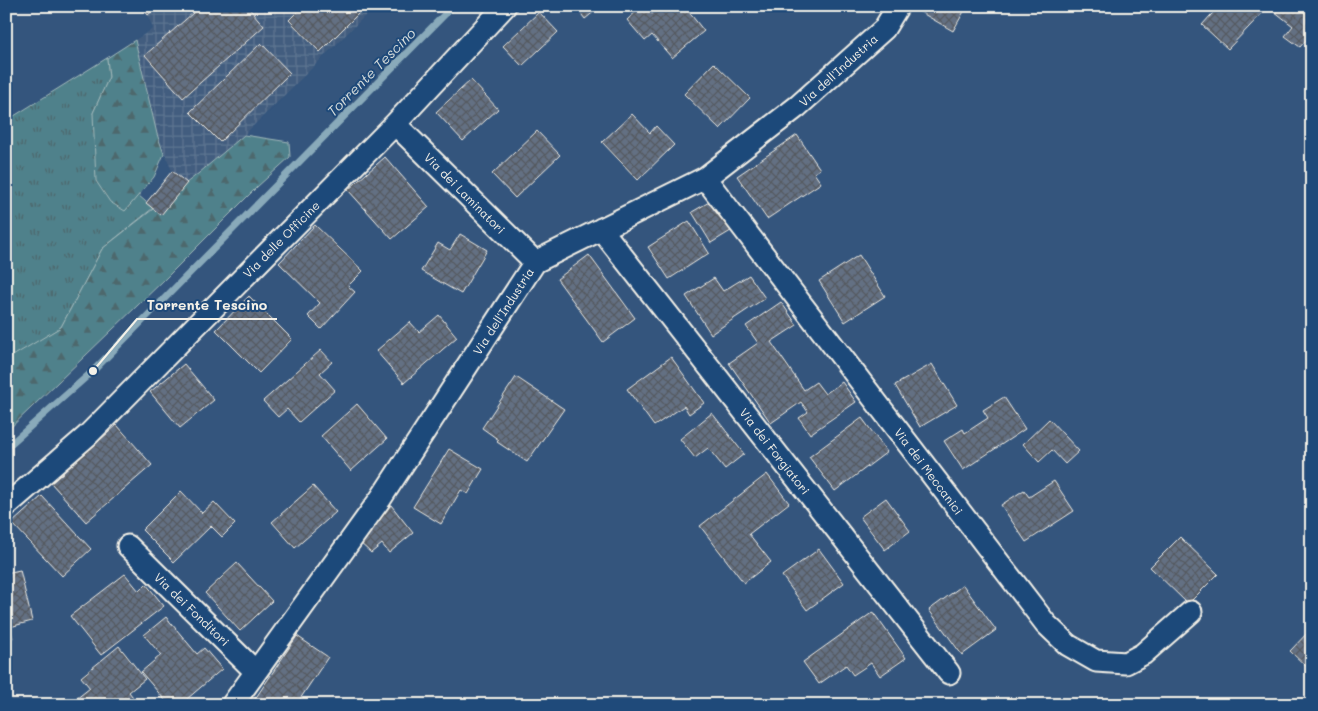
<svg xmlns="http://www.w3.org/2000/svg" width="1318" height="711" font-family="Mali,sans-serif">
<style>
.industrial{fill:url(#industrial-grid)}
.grass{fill:url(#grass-tufts);stroke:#a2b9ba}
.forest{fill:url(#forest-firs);stroke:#a2b9ba}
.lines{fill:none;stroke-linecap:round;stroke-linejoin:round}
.stream{stroke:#89aaba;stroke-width:7}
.building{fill:url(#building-cross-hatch);stroke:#f4f1e8}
.street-casing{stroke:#f4f1e8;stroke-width:25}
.street{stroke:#1f4a7a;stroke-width:21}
.labels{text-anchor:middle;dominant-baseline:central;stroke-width:4;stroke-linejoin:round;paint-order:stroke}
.street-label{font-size:12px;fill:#f4f1e8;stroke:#1f4a7a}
.water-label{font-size:14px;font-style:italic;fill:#d9dfdd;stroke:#1f4a7a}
.leader{fill:none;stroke:#f4f1e8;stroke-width:2}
.callout-dot{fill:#f4f1e8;stroke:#1f4a7a;stroke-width:2}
.callout-label{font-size:14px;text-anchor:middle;font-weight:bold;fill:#f4f1e8;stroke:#1f4a7a;stroke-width:4;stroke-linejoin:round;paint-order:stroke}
</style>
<defs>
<pattern id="industrial-grid" width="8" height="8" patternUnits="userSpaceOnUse" patternTransform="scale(1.25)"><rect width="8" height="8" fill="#425d7f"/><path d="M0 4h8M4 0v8" fill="none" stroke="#5e7591"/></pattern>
<pattern id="grass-tufts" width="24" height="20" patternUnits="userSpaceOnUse" patternTransform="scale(1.25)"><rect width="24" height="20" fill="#50818b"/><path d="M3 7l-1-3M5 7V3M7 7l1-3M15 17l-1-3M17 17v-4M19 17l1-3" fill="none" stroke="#4d676c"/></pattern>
<pattern id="forest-firs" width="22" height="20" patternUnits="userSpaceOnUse" patternTransform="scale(1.25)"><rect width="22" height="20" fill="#50818b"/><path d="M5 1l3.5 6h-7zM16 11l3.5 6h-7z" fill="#4d676c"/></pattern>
<pattern id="building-cross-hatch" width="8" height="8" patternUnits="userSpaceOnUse" patternTransform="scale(1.25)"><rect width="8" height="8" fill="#647083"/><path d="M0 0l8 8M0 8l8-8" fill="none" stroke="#555a61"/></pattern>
</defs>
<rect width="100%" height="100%" fill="#34557d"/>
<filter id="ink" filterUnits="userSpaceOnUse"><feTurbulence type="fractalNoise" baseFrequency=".02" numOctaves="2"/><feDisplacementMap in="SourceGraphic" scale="10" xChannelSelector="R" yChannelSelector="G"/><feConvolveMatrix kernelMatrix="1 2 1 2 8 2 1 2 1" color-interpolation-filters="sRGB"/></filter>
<g filter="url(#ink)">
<path class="industrial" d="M141 6H375L244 135 187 183 172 171 157 134 135 40 153 29 148 15Z"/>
<path class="grass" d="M107 58 109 77 93 113 125 211 138 195 153 208 102 249 61 327 6 361V121Z"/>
<path class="forest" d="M135 40 157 134 164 154 154 177 125 211 110 202 96 181 93 113 109 77 107 58Z
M244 135 289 142 290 157 257 187 164 280 6 432V360L61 327 102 249 199 173Z"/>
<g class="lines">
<path class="stream" d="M6 448 93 371 453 6"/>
</g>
<path class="building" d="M141 6H158L148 15Z
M201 6H247L264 26 183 98 145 55Z
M303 6H366L320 52 289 20Z
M575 6H601L585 19Z
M642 6H645L652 14 661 6H684L704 31 672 58 652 35 645 41 627 20Z
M917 6H967L953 31 915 9Z
M1219 6H1269L1228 49 1202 25Z
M1278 6H1312V33L1300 47 1285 36 1293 26 1274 11Z
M539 12 558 32 522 66 503 46Z
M261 43 290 73 220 142 190 112Z
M714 63 750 98 720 129 684 94Z
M471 80 498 109 463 141 436 112Z
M632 114 650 133 656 126 674 145 638 180 602 142Z
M537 131 560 155 515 198 492 174Z
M797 135 820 169 814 173 821 183 767 219 737 176Z
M385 157 429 207 392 239 348 190Z
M172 171 187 183 161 215 146 203Z
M716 198 734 229 711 243 692 212Z
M689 221 709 253 669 279 648 247Z
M315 225 363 271 348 286 355 292 321 329 308 316 320 303 279 263Z
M460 234 487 250 461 294 421 271 438 243 450 250Z
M589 255 635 318 603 342 557 279Z
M859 255 885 296 845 322 819 281Z
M749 275 765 298 711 334 686 296 714 278 723 291Z
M249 296 292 339 259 373 216 330Z
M781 302 797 325 771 342 804 390 816 382 825 394 842 382 856 402 810 434 799 418 808 412 801 402 771 423 729 363 758 343 746 326Z
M439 315 457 337 404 383 376 351 410 322 419 332Z
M321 350 332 362 320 373 335 390 299 422 287 409 278 417 263 401Z
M671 357 704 403 689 414 684 406 654 426 627 389Z
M184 364 214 400 180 428 150 392Z
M932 364 957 405 920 427 895 385Z
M516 377 564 409 527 462 497 442 499 440 482 428Z
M1004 397 1025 429 963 470 944 441 963 429 965 433 988 418 983 410Z
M357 404 387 439 351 471 321 436Z
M712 413 744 454 725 469 708 448 695 458 680 439Z
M862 418 887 452 835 491 809 457Z
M1049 419 1079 451 1065 464 1052 450 1039 462 1023 444Z
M117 425 152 465 86 522 51 483Z
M449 449 483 469 468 494 461 490 441 524 413 507Z
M767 474 789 503 749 534 771 562 744 583 700 526Z
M1054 481 1074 511 1026 542 1001 505 1024 490 1029 497Z
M313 486 336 512 295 548 272 522Z
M181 491 202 513 214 502 235 524 222 537 211 526 174 562 142 530Z
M42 496 91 549 62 576 12 523Z
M886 498 910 531 885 550 860 517Z
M391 505 413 533 389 553 382 544 371 553 358 541 373 518Z
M1180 537 1218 574 1188 604 1150 567Z
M819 549 844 583 807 610 782 576Z
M237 563 272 601 240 631 205 593Z
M20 570 32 621 10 627 13 638 6 640V573Z
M125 574 139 591 146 584 164 606 101 655 70 616Z
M963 585 996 630 962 655 929 610Z
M873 612 906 658 880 676 871 663 853 675 846 665 819 684 803 662Z
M166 617 197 654 204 648 222 669 180 705H169L141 672 161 655 144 635Z
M1312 628V672L1290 651Z
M297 636 328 657 296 705H251Z
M119 646 145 679 129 692 136 701 130 705H72L71 703 90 688 81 677Z"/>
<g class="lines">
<g class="street-casing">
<path id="street" d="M395 124 535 262
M705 178 1046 624 1068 645 1096 661 1126 663 1143 654 1191 612
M601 229 949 673
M6 506 87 436 395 124 505 6
M128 546 256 672
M232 705 381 498 535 262 705 178 798 106 884 29 898 6"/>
</g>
<use href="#street" class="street"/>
</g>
</g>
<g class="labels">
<g class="street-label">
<text transform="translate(838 70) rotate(-42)">Via dell'Industria</text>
<text transform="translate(465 193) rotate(45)">Via dei Laminatori</text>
<text transform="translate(281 239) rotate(-45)">Via delle Officine</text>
<text transform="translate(503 311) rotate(-57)">Via dell'Industria</text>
<text transform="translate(775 451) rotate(52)">Via dei Forgiatori</text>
<text transform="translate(929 471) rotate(53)">Via dei Meccanici</text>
<text transform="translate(192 609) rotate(44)">Via dei Fonditori</text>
</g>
<g class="water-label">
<text transform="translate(371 72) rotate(-45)">Torrente Tescino</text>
</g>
</g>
<path class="leader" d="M93 371L137 319H277"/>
<circle class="callout-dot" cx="93" cy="371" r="5"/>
<g class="callout-label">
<text x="207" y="310">Torrente Tescino</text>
</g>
<rect width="1318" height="711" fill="none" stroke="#1f4a7a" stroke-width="25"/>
<rect x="12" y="12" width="1293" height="686" fill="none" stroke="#f4f1e8" stroke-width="2" filter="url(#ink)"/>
</svg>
